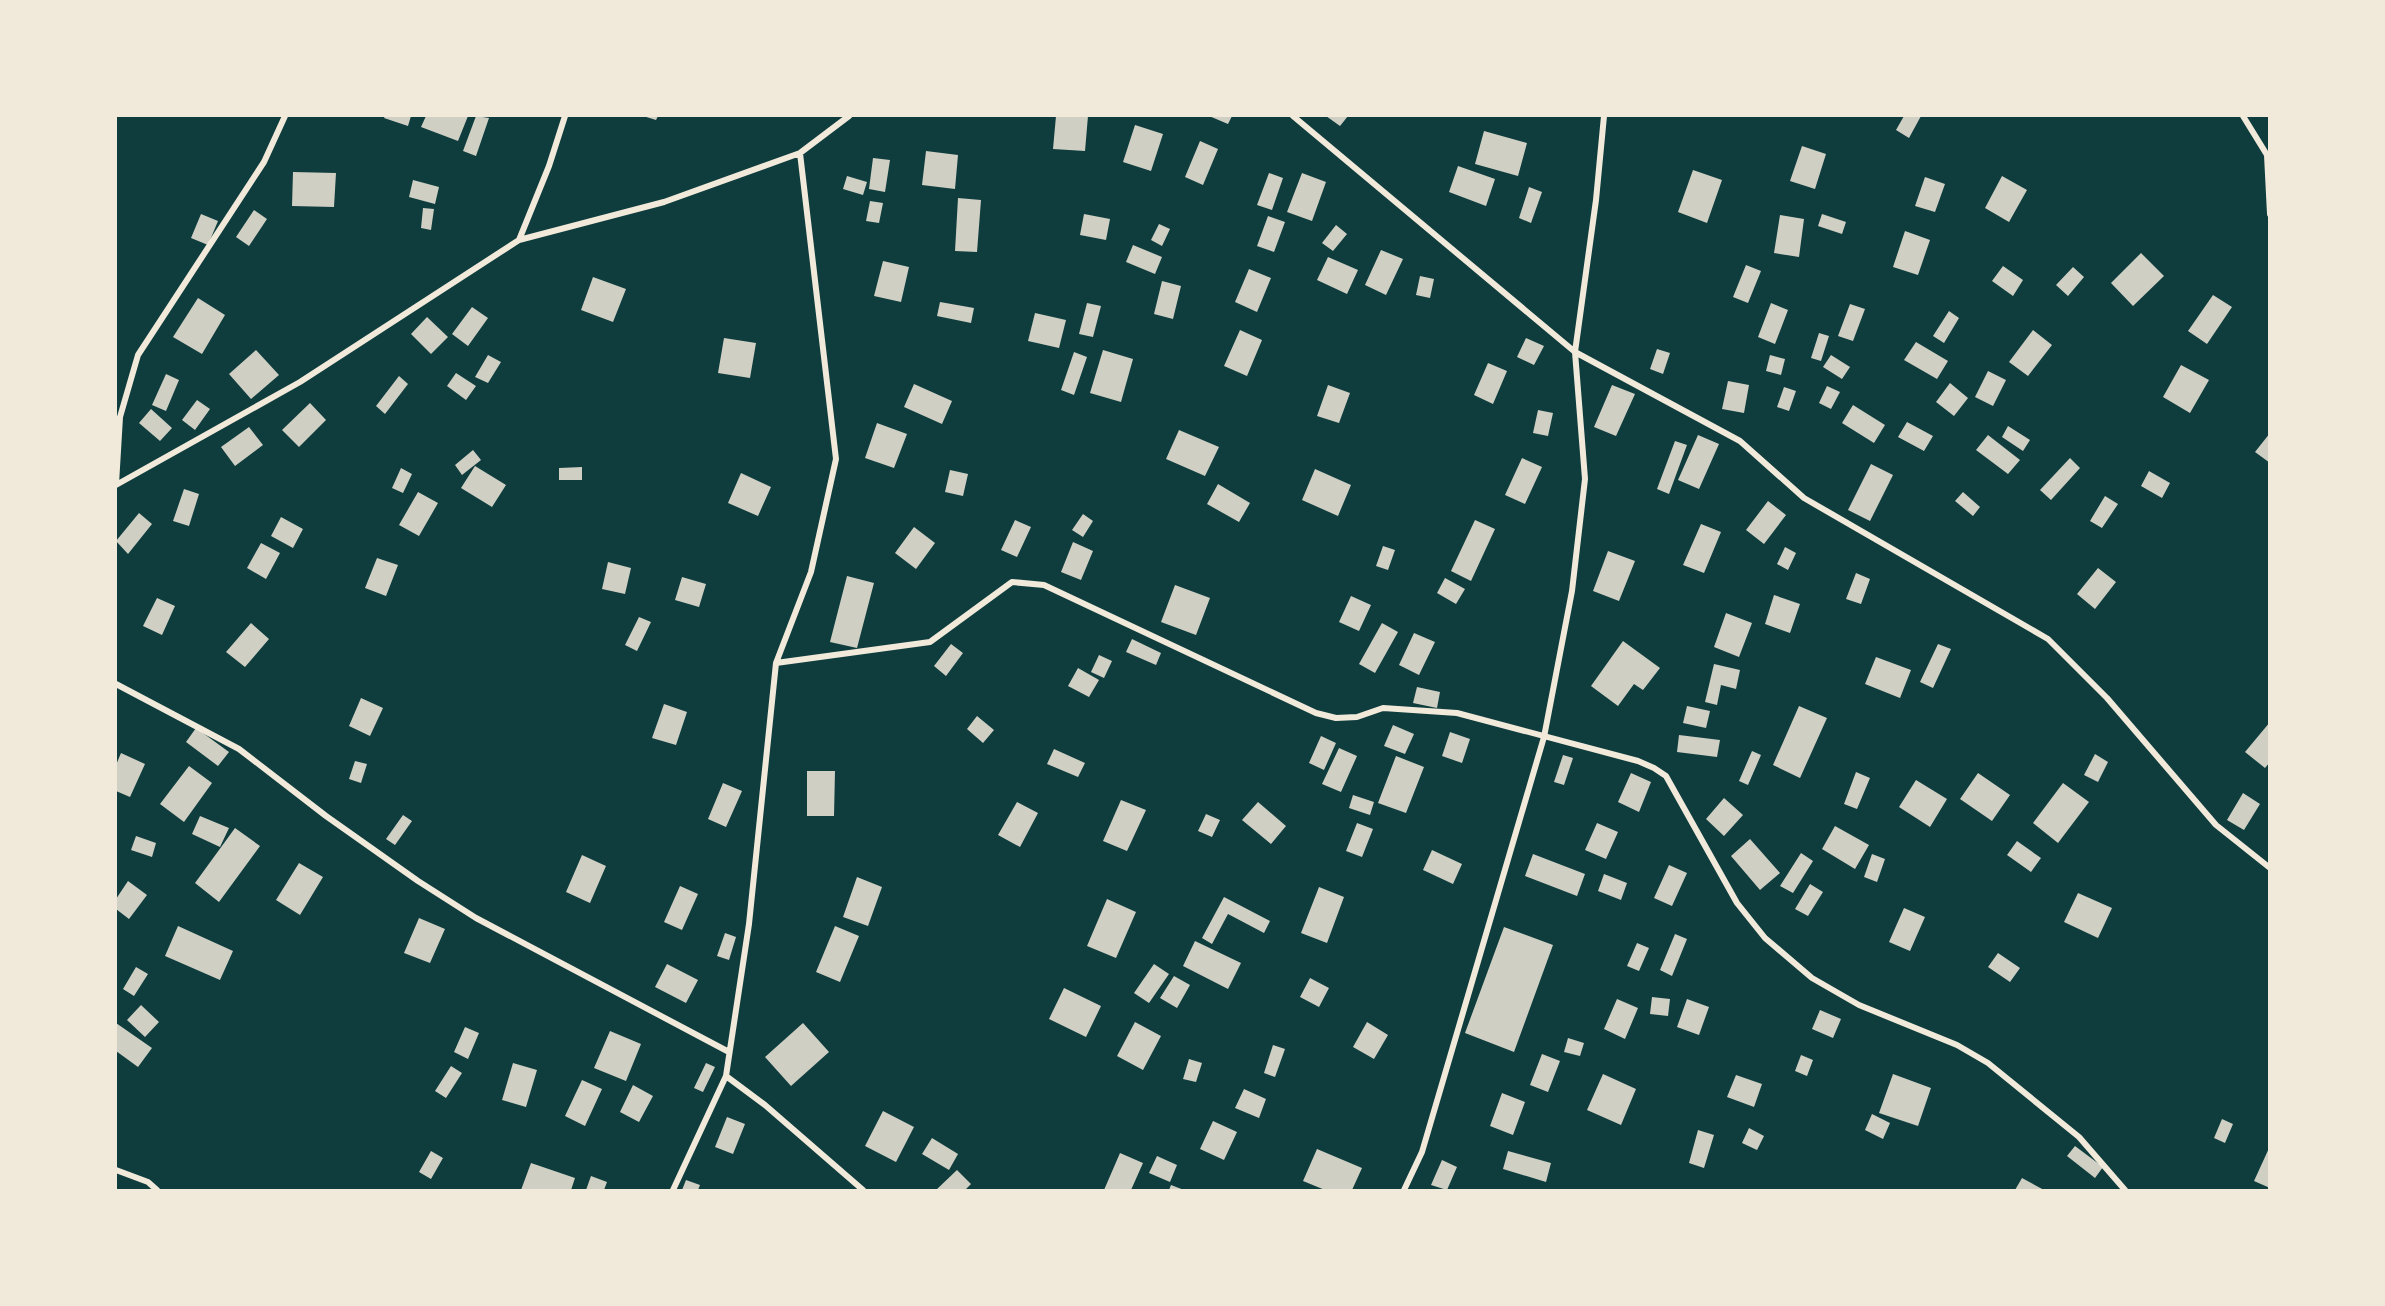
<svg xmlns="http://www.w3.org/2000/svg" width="2385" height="1306" font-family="Bitter,serif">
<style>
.building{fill:#cfcfc3}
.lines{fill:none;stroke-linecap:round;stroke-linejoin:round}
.minor{stroke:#f1e9da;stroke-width:6}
</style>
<rect width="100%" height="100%" fill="#0f3d3e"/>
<path class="building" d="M385 116H411L408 126 384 118Z
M426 116H468L458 141 421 127Z
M476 116 489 118 476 156 463 151Z
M643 116H658L656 120Z
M1056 116H1088L1085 151 1053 149Z
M1209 116H1232L1228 124Z
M1326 116H1348L1340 126Z
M1904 116H1921L1909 138 1896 130Z
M1135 125 1163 134 1151 171 1123 162Z
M1484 131 1527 143 1518 176 1475 164Z
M1200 141 1218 149 1203 185 1185 177Z
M1802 146 1826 154 1815 189 1790 181Z
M926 151 958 155 955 189 922 185Z
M873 158 890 160 885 192 869 189Z
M1458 166 1495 179 1486 206 1449 192Z
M1693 170 1722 180 1707 223 1678 212Z
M293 172 336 173 334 207 292 206Z
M1269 173 1283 178 1272 210 1257 205Z
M1302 173 1326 182 1312 221 1287 212Z
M847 176 867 182 863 195 843 189Z
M2002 176 2027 190 2009 222 1985 208Z
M1925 177 1945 184 1935 212 1915 206Z
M413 180 439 187 435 204 409 197Z
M1529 187 1542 192 1531 223 1519 218Z
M958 198 981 200 977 252 955 251Z
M870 201 883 203 879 223 866 221Z
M423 208 434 209 431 230 421 228Z
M254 210 267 219 249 246 236 237Z
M201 214 218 221 208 245 191 238Z
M1084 214 1110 219 1106 240 1080 235Z
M1822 214 1846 222 1842 234 1818 226Z
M1780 215 1804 219 1799 257 1774 253Z
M1268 216 1285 222 1274 252 1257 246Z
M1159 224 1170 229 1162 246 1151 240Z
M1336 225 1347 234 1333 251 1322 243Z
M1905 231 1930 240 1918 275 1893 267Z
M1133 245 1162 257 1155 274 1126 262Z
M1381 250 1403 259 1386 295 1365 285Z
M2141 253 2164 276 2133 306 2111 283Z
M1328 257 1358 270 1347 294 1317 280Z
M883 261 909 267 901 302 874 296Z
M1746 265 1761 271 1748 303 1733 297Z
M2003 266 2023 280 2013 296 1992 281Z
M2073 267 2084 277 2068 296 2056 285Z
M1249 269 1271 278 1257 312 1235 302Z
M1420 276 1434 279 1430 298 1416 295Z
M593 277 626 289 613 322 581 310Z
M1162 281 1181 286 1173 319 1154 314Z
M2213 295 2232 307 2207 344 2188 331Z
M198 298 225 315 202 354 173 337Z
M940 302 974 308 971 323 937 316Z
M1087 303 1101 306 1093 337 1079 334Z
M1771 303 1788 310 1775 344 1758 337Z
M1850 304 1865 309 1853 341 1838 336Z
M472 307 488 318 468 346 452 334Z
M1949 311 1959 318 1944 343 1933 336Z
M1035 313 1066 320 1059 348 1028 341Z
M427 317 448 337 431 354 411 334Z
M1240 330 1262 340 1247 376 1224 366Z
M2033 330 2052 345 2028 376 2009 362Z
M1819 333 1829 336 1821 361 1811 358Z
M724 338 756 343 750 378 718 373Z
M1526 338 1544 346 1534 365 1517 357Z
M1916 342 1948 361 1937 379 1904 360Z
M1657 349 1670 353 1663 374 1650 369Z
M256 350 279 375 251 399 229 374Z
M1103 350 1133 359 1121 402 1090 393Z
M1074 352 1087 357 1074 395 1061 390Z
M488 355 501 362 488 383 475 377Z
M1770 355 1785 359 1781 375 1766 371Z
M1831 355 1850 367 1842 379 1823 367Z
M1488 363 1507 371 1493 404 1474 395Z
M2181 365 2209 380 2190 413 2163 397Z
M1988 371 2006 380 1993 406 1975 397Z
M456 373 476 386 466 400 447 386Z
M166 374 179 380 166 411 152 405Z
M399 376 408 384 385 414 376 406Z
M1728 381 1749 385 1744 413 1722 409Z
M1950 383 1968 398 1954 416 1936 402Z
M914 384 952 401 942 424 904 407Z
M1328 385 1350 393 1339 423 1317 416Z
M1612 385 1635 394 1616 436 1594 427Z
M1827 386 1840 392 1831 409 1819 403Z
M1784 387 1796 391 1789 411 1777 407Z
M197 400 210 409 195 430 182 420Z
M310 403 326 420 299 447 282 430Z
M1853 405 1885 425 1874 443 1842 423Z
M151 409 172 428 160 441 139 423Z
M1538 410 1553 413 1548 436 1533 433Z
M1907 422 1933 436 1924 451 1898 437Z
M877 423 907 434 894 468 865 458Z
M2008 426 2030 440 2023 451 2002 437Z
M249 427 263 445 235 466 221 447Z
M1179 430 1219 447 1205 476 1166 459Z
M2270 433V463L2255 452Z
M1698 435 1719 444 1699 489 1678 480Z
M1988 435 2020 460 2008 474 1976 450Z
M1675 441 1687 445 1669 494 1657 489Z
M473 450 481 460 462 475 455 465Z
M1522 458 1542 467 1525 504 1505 495Z
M2070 458 2080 468 2051 500 2040 490Z
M1871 464 1893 475 1870 521 1848 510Z
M475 466 506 485 492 507 461 488Z
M582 467V480H559V468Z
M401 468 412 474 403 493 392 488Z
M1315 469 1351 485 1338 516 1302 500Z
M950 470 968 474 963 496 945 492Z
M2149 471 2170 483 2162 498 2141 486Z
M741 473 771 487 758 516 728 503Z
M1218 484 1250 503 1239 522 1207 504Z
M184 489 199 494 189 526 173 521Z
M418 492 438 503 419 536 399 525Z
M1963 492 1980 507 1973 516 1955 501Z
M2105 496 2118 504 2102 528 2090 521Z
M1768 501 1786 515 1764 544 1746 530Z
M139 513 152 524 128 554 116 541Z
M1083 514 1093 521 1083 537 1072 530Z
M281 517 303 529 293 548 271 536Z
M1015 520 1031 527 1017 557 1001 550Z
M1475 520 1495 529 1471 581 1451 571Z
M1701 524 1721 532 1704 573 1683 565Z
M914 527 935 543 916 569 895 553Z
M1073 542 1093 551 1081 580 1061 572Z
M261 543 280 553 266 579 247 568Z
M1383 546 1395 550 1388 570 1376 566Z
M1785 547 1796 553 1788 570 1777 564Z
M1608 551 1635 561 1619 601 1593 591Z
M377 558 398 565 386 596 365 588Z
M608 562 631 568 625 594 602 589Z
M2098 568 2116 582 2095 609 2077 594Z
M1856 573 1870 579 1861 604 1846 599Z
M847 576 874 583 857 648 830 642Z
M682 577 706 584 699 607 675 600Z
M1445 578 1465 589 1456 604 1437 593Z
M1175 585 1210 598 1196 635 1161 622Z
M1774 595 1800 604 1790 633 1765 624Z
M1351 596 1371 605 1359 631 1339 622Z
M157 598 175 606 162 635 143 626Z
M1726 613 1752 623 1739 657 1714 647Z
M639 617 651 622 637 651 625 645Z
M251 623 269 639 245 667 226 652Z
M1382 623 1398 632 1375 673 1359 664Z
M1414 633 1435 642 1419 675 1399 665Z
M1132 639 1161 653 1156 665 1126 652Z
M1623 641 1660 668 1643 690 1634 684 1618 706 1591 686Z
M951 644 963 653 946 676 934 666Z
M1938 644 1951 649 1933 688 1920 682Z
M1099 655 1112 661 1104 678 1091 672Z
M1876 657 1911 670 1900 698 1865 684Z
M1714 664 1740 670 1736 689 1721 685 1717 705 1705 702Z
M1078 668 1099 680 1089 697 1068 686Z
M1417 687 1440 692 1437 708 1413 703Z
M361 698 383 708 370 736 349 726Z
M664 704 687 712 676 745 652 738Z
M1687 706 1710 711 1706 728 1683 723Z
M1799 706 1827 718 1800 778 1773 765Z
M977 716 994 730 983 743 967 729Z
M2270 722V762L2265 768 2245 752Z
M1393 725 1414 734 1405 754 1384 746Z
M196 728 229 752 218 766 186 742Z
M1450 732 1470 739 1462 763 1442 756Z
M1679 735 1720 740 1717 757 1677 752Z
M1321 736 1336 743 1324 770 1309 763Z
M1339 748 1357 756 1341 792 1322 784Z
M1054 749 1085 763 1078 777 1047 764Z
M1752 751 1761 755 1748 785 1739 781Z
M121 753 145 764 130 797 116 791V765Z
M2095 754 2108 762 2098 782 2084 775Z
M1563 755 1573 758 1564 785 1554 782Z
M1396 756 1424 767 1406 813 1378 803Z
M355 761 367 764 361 783 349 779Z
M189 766 212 783 184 822 160 804Z
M807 771H835L834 816H807Z
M1856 772 1870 778 1857 809 1844 804Z
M1631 773 1651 782 1639 812 1618 802Z
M1978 773 2010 795 1992 821 1960 799Z
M1916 780 1947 799 1930 827 1899 807Z
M723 783 742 791 726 827 708 819Z
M2063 783 2089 802 2058 843 2033 823Z
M2243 793 2260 804 2244 830 2227 820Z
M1353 795 1374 802 1370 815 1349 808Z
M1724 798 1743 815 1724 836 1706 819Z
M1121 800 1146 810 1127 851 1103 841Z
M1017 802 1038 813 1020 847 998 835Z
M1258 802 1286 826 1271 844 1242 820Z
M1206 814 1220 820 1212 837 1198 831Z
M403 815 412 821 395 845 386 839Z
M200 816 229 828 220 847 192 834Z
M1357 823 1373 829 1362 857 1346 851Z
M1597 823 1618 832 1606 859 1585 850Z
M1835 826 1869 845 1855 869 1822 849Z
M235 828 260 846 219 902 195 883Z
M136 836 156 843 152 857 131 850Z
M1750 839 1780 873 1760 890 1731 856Z
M2017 841 2041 858 2031 872 2007 855Z
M1432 850 1462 864 1453 884 1423 870Z
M1801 853 1813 861 1793 893 1780 886Z
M1533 854 1585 874 1577 896 1525 876Z
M1872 854 1885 859 1877 882 1864 877Z
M582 855 606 866 590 903 566 892Z
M299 863 323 877 300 915 276 900Z
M1669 865 1687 873 1672 906 1654 898Z
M1604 874 1627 883 1621 900 1598 891Z
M857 877 882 887 868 926 843 917Z
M128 881 147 895 129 919 116 909V899Z
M1810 884 1823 892 1808 916 1795 909Z
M680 886 698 894 682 930 664 922Z
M1319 887 1344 897 1327 943 1301 933Z
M2078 893 2112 908 2098 938 2064 922Z
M1224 897 1270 921 1264 933 1228 914 1212 944 1202 938Z
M1107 899 1136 912 1116 958 1087 946Z
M1904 908 1925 917 1910 951 1889 942Z
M419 918 445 929 430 963 404 953Z
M178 926 233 951 220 980 165 956Z
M835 926 859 936 840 982 816 972Z
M1504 927 1553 945 1514 1052 1465 1033Z
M725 933 736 937 729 960 717 956Z
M1675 934 1687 939 1672 976 1660 970Z
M1195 941 1241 963 1228 989 1183 966Z
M1637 943 1649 948 1639 971 1627 966Z
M1998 953 2020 968 2010 982 1988 967Z
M667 964 698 980 686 1003 655 987Z
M1154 964 1169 974 1149 1003 1134 993Z
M136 967 148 974 134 996 123 989Z
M1174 976 1190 985 1177 1008 1160 998Z
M1310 978 1329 988 1319 1007 1300 997Z
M1064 988 1101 1006 1086 1037 1049 1019Z
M1652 997 1670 999 1668 1016 1650 1014Z
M1617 999 1638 1008 1625 1039 1604 1029Z
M1687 999 1709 1007 1699 1035 1677 1027Z
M141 1005 159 1022 145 1037 127 1020Z
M1820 1010 1841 1019 1833 1038 1812 1029Z
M1135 1022 1161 1036 1143 1070 1117 1056Z
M1367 1022 1388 1035 1374 1059 1353 1047Z
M116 1023 152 1048 138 1067 116 1051Z
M803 1023 829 1052 791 1086 765 1057Z
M465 1027 479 1033 468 1059 454 1052Z
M610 1031 641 1044 626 1081 594 1068Z
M1568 1038 1584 1043 1580 1056 1564 1052Z
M1273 1045 1285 1049 1275 1077 1264 1073Z
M1542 1054 1560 1061 1548 1092 1530 1085Z
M1801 1055 1813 1060 1807 1076 1795 1071Z
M1189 1059 1202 1063 1196 1082 1183 1079Z
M513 1063 537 1070 526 1107 502 1100Z
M706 1063 715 1067 703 1092 694 1088Z
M451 1066 462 1073 446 1098 435 1091Z
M1603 1074 1636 1089 1621 1125 1587 1110Z
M1893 1074 1931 1088 1918 1126 1879 1113Z
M1736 1075 1762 1084 1754 1107 1727 1097Z
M582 1080 602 1089 585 1126 565 1116Z
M633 1085 653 1096 639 1122 620 1112Z
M1244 1089 1266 1099 1259 1118 1235 1108Z
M1502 1093 1525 1102 1513 1135 1490 1126Z
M883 1111 914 1127 896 1162 865 1146Z
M1872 1114 1890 1123 1883 1139 1865 1130Z
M727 1117 745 1124 733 1154 715 1147Z
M2222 1119 2233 1124 2225 1143 2214 1138Z
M1213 1121 1237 1132 1224 1160 1200 1149Z
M1749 1128 1764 1136 1757 1150 1742 1143Z
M1698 1130 1714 1135 1704 1168 1689 1163Z
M932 1138 958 1154 949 1170 922 1154Z
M2075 1146 2103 1167 2095 1178 2067 1156Z
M2270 1146V1188L2254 1181Z
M1317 1149 1362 1168 1352 1190H1325L1303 1181Z
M431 1151 443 1158 431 1179 419 1172Z
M1508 1151 1551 1163 1546 1182 1503 1169Z
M1120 1153 1143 1163 1131 1190H1104Z
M1157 1156 1177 1165 1170 1182 1149 1173Z
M1442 1160 1457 1167 1447 1190 1431 1185Z
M531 1163 575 1178 571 1190H521Z
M957 1170 971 1184 965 1190H936Z
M591 1176 607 1182 604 1190H586Z
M2022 1178 2044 1190H2015Z
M686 1180 700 1185 698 1190H682Z
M1171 1185 1184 1190H1169Z"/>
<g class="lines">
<path class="minor" d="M1293 116 1575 352 1740 441 1804 498 2048 639 2107 698 2216 825 2270 868
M2243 116 2267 155 2270 214
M519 240 549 166 565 116
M116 484 120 417 138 355 264 162 285 116
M116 485 300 382 519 240 664 202 800 153 849 116
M776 663 930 642 1012 582 1044 585 1316 713 1336 718 1357 717 1383 708 1457 713 1638 761 1654 768 1666 776 1737 903 1765 938 1812 978 1859 1005 1957 1045 1988 1063 2079 1137 2125 1190
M116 684 239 749 326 816 418 881 476 918 729 1052
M726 1076 765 1105 863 1190
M116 1170 148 1182 157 1190
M673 1190 726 1076 749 924 776 663 811 572 836 459 800 153
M1404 1190 1422 1152 1544 737 1572 591 1585 479 1575 352 1596 200 1604 116"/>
</g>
<rect width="2385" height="1306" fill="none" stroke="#f1e9da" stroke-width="234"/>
</svg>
